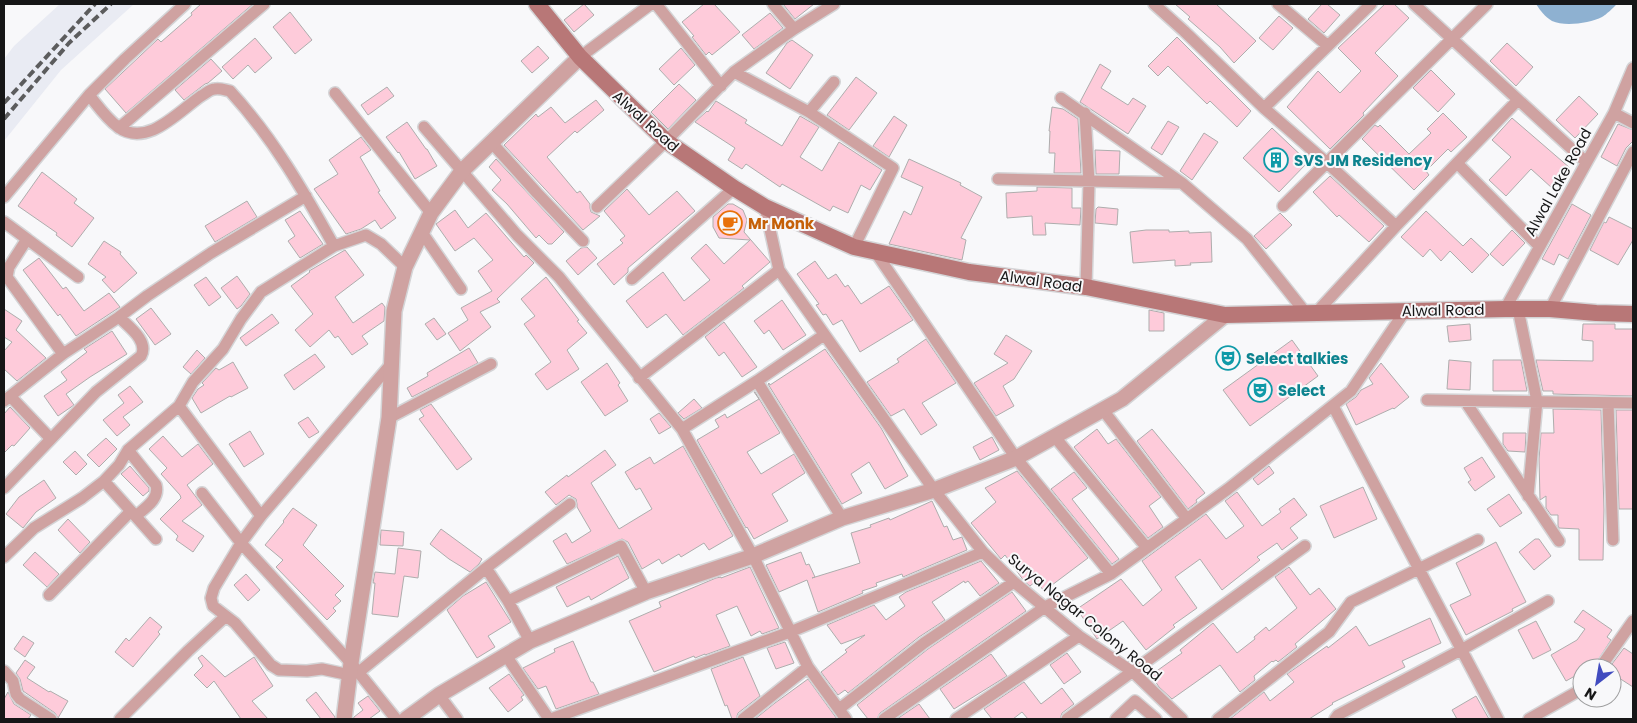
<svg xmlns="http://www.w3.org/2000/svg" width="1637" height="723" font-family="Poppins,sans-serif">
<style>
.built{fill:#e9ebf3}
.water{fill:#8eb1d1}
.building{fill:#fecbda;stroke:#aeadad}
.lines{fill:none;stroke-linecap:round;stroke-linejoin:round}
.minor-casing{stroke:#d4d4d6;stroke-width:14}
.tertiary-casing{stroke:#d4d4d6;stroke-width:18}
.secondary-casing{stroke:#d4d4d6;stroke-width:19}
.minor{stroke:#cfa2a1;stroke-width:11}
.tertiary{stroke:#cfa2a1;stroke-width:15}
.secondary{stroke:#b87777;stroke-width:16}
.rail{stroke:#5c5c5d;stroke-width:4;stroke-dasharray:8 4;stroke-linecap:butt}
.labels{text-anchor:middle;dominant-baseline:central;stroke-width:4;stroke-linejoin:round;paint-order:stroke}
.street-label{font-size:15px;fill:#161617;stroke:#f8f8fa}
.culture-label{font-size:15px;font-weight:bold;fill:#0d838f;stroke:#f8f8fa;text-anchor:start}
.food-label{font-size:15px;font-weight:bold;fill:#c56008;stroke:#f8f8fa;text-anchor:start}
</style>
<rect width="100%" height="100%" fill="#f8f8fa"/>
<path class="built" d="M60 4H134L61 70 4 141V59L14 46Z"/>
<path class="water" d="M1536 4H1617C1613 8 1607 14 1602 17 1590 23 1565 27 1552 21 1545 17 1540 10 1536 4Z"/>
<path class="building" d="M201 4H253L126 113 105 89 158 39 161 42 192 15 191 13Z
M584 4 594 15 574 32 564 20Z
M704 4H714L740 32 712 55 709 52 706 55 692 37 694 36 682 22Z
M783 4H814L795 19Z
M1175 4H1216L1256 41 1234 63 1220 47 1188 19 1190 17Z
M1322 4H1327L1340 15 1324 33 1308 19Z
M1385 4H1394L1409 18 1375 53 1398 76 1363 113 1364 115 1330 149 1287 107 1318 71 1340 93 1360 72 1361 71 1338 48Z
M290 12 312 40 295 54 273 27Z
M770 13 783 28 754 49 742 35Z
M1279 16 1293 28 1273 50 1259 38Z
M1177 37 1251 111 1237 127 1210 101 1207 104 1168 66 1158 76 1148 66Z
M255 38 272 58 255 73 248 65 233 79 222 67Z
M792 40 813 55 790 89 766 73 787 43Z
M1507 43 1533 67 1516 86 1490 61Z
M538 46 549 58 532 73 521 61Z
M681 48 695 65 674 85 659 69Z
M211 59 222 71 208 83 205 84 184 100 175 90Z
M1100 64 1111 71 1101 88 1128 105 1133 98 1146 106 1128 134 1080 102Z
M1431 70 1455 94 1438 112 1413 88Z
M856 77 877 93 849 130 827 115Z
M679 84 696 100 668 129 651 112Z
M387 87 394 96 368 115 361 105Z
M1579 96 1598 114 1575 138 1556 120Z
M596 100 604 110 577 133 575 131 547 157 577 193 580 191 590 204V208L591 212 600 216 583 230 504 145 536 114 538 117 551 107 565 123Z
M716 101 747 120 745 123 782 146 800 116 819 127 800 157 822 171 839 142 882 170 870 190 861 185 848 213 833 206 830 211 782 184 780 187 746 164 742 169 728 160 735 148 695 122 707 111 708 112Z
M1052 107 1063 109 1078 119 1081 173H1054L1055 153H1049L1050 131H1049Z
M1443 113 1467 137 1451 152 1448 149 1426 171 1429 175 1414 190 1362 139 1375 125 1378 127 1380 125 1409 154 1431 133 1427 129Z
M894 116 907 125 889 157 873 146Z
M1512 118 1570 168 1552 188 1531 169 1506 196 1489 180 1511 157 1492 140Z
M1168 121 1179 127 1162 155 1151 148Z
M407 122 426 149H427L437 166 415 179 399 152 398 153 386 137Z
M1618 124 1633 130V141L1626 148 1617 166 1601 157Z
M1272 128 1308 162 1279 192 1243 158Z
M1204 133 1218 142 1192 180 1180 171Z
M361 137 371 150 360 157 380 191 378 192 396 218 381 229 375 220 361 229 346 234 314 189 338 174 329 160Z
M1095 150 1120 151 1119 174H1096Z
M496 159 564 232 552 244H548L539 235 536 238 507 204 492 190 501 180 489 167Z
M909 159 961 183 960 185 982 197 961 238 966 240 962 260 889 244 904 211 911 215 923 187 901 177Z
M42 172 77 199 74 203 94 218 72 247 56 235 57 233 18 206Z
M1330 176 1384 226 1369 242 1339 215 1337 217 1313 192Z
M1037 187 1072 188V208H1081L1080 225 1045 223 1046 235H1033L1032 216 1007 218 1006 193 1037 191Z
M627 189 649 215 677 191 695 211 628 268V272L614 285 597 264 623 243 620 240 625 236 604 211Z
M247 201 257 217 215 242 205 226Z
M728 204H733L743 210 747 220 744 232 770 262 742 286 744 288 683 335 666 314 647 328 626 301 663 272 684 301 710 280 691 258 706 244 724 264 750 240 719 238 713 227V217Z
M1572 204 1591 215 1568 259 1559 254 1554 265 1542 259Z
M1098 207 1118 209 1117 225 1095 223 1096 209Z
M455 210 468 228 486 213 524 257 526 255 534 263 497 299 500 302 480 312 491 327 460 351 448 333 468 320 461 308 492 291 478 271 493 260 474 238 455 251 436 224Z
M300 211 323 244 300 258 288 241 295 236 285 220Z
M1426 211 1463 246 1471 238 1489 255 1472 273 1450 251 1441 261 1430 249 1423 257 1401 237Z
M1280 213 1292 225 1266 249 1254 236Z
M1609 217 1633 229V240L1618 265 1590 250 1604 222 1606 223Z
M1146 230H1169V232L1189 231V233L1211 232 1212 262 1190 263 1191 265 1175 266V260L1133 263 1130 232Z
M1512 230 1525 243 1503 266 1490 254Z
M104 241 121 252 120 254 137 273 114 293 102 280 106 277 88 264Z
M587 247 597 258 578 275 566 261 581 248Z
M345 250 364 275 335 297 353 323 382 303 385 307 384 321 362 336 368 344 352 355 338 336 335 338 329 330 310 347 295 330 313 314 291 286 310 272 309 271Z
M39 258 63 289 66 287 84 311 109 293 120 307 76 336 60 314 58 316 23 270Z
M815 261 828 279 836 274 845 287 848 285 861 304 889 286 913 320 860 352 842 320 833 325 826 314 823 315 816 305 819 304 797 274Z
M237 276 250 294 241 306 237 309 221 288Z
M206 277 221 297 209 306 194 285Z
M546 277 579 320 577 321 587 333 567 350 579 369 547 390 535 374 551 362 524 324 535 316 521 299Z
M782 300 806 335 783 350 769 330 764 334 754 321Z
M151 308 171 334 155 345 136 319Z
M4 309 22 321 16 330 46 358 17 381 4 369V351L12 342 4 337Z
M1149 310 1164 313V331H1149Z
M272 314 279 323 246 346 240 338Z
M434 318 446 334 437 340 425 324Z
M724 322 757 367 742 377 724 352 719 356 705 337Z
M1470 324 1471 340 1449 342 1447 326Z
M1583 324H1615V329H1633V396L1553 394V391H1543L1536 360 1593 361V341L1582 340Z
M112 331 127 354 90 377 66 394 74 405 58 416 44 396 67 380 61 372 87 352 84 349Z
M1006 335 1032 351 1014 379 1003 386 1014 406 996 416 974 383 1008 363 994 354Z
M926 339 956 383 922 403 937 425 921 435 904 409 891 416 867 382 899 362 897 359Z
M1292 340 1318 376 1250 426 1223 390Z
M469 348 478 363 412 397 407 388 428 376 427 373Z
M825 349 881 428 908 476 885 489 869 462 851 474 862 493 842 504 768 384 769 383 770 385Z
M197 350 205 358 191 374 183 367Z
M315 354 325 367 294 390 284 375Z
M1449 360 1471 362 1470 390 1447 389Z
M1493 360H1521L1527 391H1493Z
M233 362 248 388 231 397 230 396 201 413 192 398 198 389 204 385 202 383 216 368 219 370Z
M607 363 620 383 618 385 628 401 605 416 581 382Z
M1381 363 1409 397 1394 409 1393 408 1356 425 1346 404 1356 397 1361 390 1373 384 1369 378Z
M130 386 143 402 123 417 130 425 117 436 103 420 124 403 118 395Z
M754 392H755L780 433 747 452 761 474 794 454 805 473 772 494 788 521 754 539 747 527 746 528 697 440 719 427 715 420 725 414 727 418 759 399Z
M694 399 702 408 684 419 678 413Z
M431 404 472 459 457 470 419 419 424 416 420 410Z
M10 407 30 428 14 446 12 445 4 453V414Z
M1553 409 1601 410 1604 510 1603 560H1579V529L1559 528 1558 526V515H1551L1546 508V496L1540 500V499L1539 459 1541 433H1554Z
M1616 410H1633V509H1619Z
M659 413 671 427 659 434 650 419Z
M308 417 319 432 309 438 298 423Z
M1097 429 1108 444 1116 439 1161 497 1149 506 1163 527 1148 538 1074 447Z
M1152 429 1205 493 1196 500 1197 502 1188 509 1137 441Z
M250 431 264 454 244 467 229 444Z
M1503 433H1526L1525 452 1508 451 1503 444Z
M163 436 182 457 198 444 213 464 187 485 202 505 182 521 204 536 193 552 176 540 178 536 160 519 181 498 180 495 161 474 167 468 149 449Z
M992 437 999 450 980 460 973 447Z
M106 438 117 449 99 467 87 455Z
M683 446 733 536 709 550 704 543 681 557 679 554 662 564 659 559 642 569 628 542 622 539 567 564 553 541 566 533 572 543 591 531 577 507V504L576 499 569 495 556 505 545 492 567 475 568 477 605 450 616 465 591 483 619 529 652 509 640 488 636 490 625 472 650 457 654 464Z
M75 451 87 464 76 475 63 462Z
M1482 457 1495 477 1475 491 1468 482 1471 480 1464 468Z
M130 466 149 488V491L143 496 121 474Z
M1269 466 1274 473 1258 485 1253 479Z
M1017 471 1088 558 1044 591 1036 581 1030 586 1024 581 1005 555 1001 559 971 523 996 502 985 488Z
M1074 472 1087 488 1072 499 1119 559 1112 564 1051 489Z
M44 480 56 498 36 512 23 528 6 514 19 497Z
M1363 487 1377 519 1334 538 1320 506Z
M1237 492 1262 526 1281 512 1279 509 1294 498 1307 515 1290 528 1298 538 1282 550 1277 543 1257 557 1260 560 1222 590 1200 559 1175 577 1197 608 1173 625 1175 627 1146 650 1123 621 1097 639 1077 609 1121 579 1143 606 1162 590 1142 561 1206 514 1226 539 1244 526 1225 501Z
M1509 494 1522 513 1500 527 1487 509Z
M932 501 944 527 947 526 953 540 962 537 967 550 903 577 902 574 876 583 877 586 862 591 863 593 818 612 807 580 779 592 766 565 801 552 806 565 809 564 815 577 812 578 851 566 860 563 851 533 871 527 870 525 889 518 890 520Z
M293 508 317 525 303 545 344 586 335 595 341 601 333 608 336 611 327 620 276 567 283 560 265 545 284 522 283 521Z
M68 519 90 542 80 553 58 530Z
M441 529 482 559 479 564 470 572 449 559 430 544Z
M381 530 404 532 403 546 380 545Z
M1535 539H1539L1551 556 1534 570 1519 552Z
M1496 542 1526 602 1512 609 1513 611 1466 635 1450 605 1471 595 1456 563Z
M398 548 421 551 418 578 404 576 398 617 372 614 375 583H373L375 572 395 574Z
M35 552 59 574 47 587 23 565Z
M618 556 629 578 591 600 589 596 567 607 556 587Z
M981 561 999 583 980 596 968 581 965 583 964 581 932 602 945 620 919 637 848 693 845 690 838 695 821 672 847 652 845 650 865 635 841 644 827 625 874 605 886 620 905 606 899 597 906 592Z
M750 567 779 628 762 634 760 631 751 636 737 606 716 615 730 646 705 655V654L695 658 694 656 654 672 629 621 661 607 659 602 716 578 721 577V578Z
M1289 567 1310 595 1319 588 1336 609 1295 644 1297 647 1278 662 1276 660 1273 662 1272 661 1254 676 1255 680 1240 692 1220 665 1172 699 1159 687 1151 675 1182 653 1180 650 1213 623 1237 653 1255 639 1254 637 1266 627 1269 631 1297 608 1275 577Z
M246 574 260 590 248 601 234 585Z
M486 582 511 622 488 636 495 647 477 658 447 610 463 596Z
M1012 592 1026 611 880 713 877 719H868L857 705 928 649Z
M1583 610 1612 630 1607 637 1611 640 1593 668H1582V672L1566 681 1551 655 1577 640 1585 629 1574 622Z
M150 617 162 627 158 632 160 634 133 667 115 652 126 638 129 641Z
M1430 618 1441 643 1402 661 1405 667 1332 703 1333 704 1309 719H1230L1264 692 1270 701 1294 682 1287 674 1327 646 1328 648 1356 626 1369 646Z
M1536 621 1551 650 1533 659 1518 630Z
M23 636 34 643 25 657 14 649Z
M573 641 591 682H593L599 694 556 709 546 686 538 689 523 668 555 652 554 649Z
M785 642 794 663 776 669 767 648Z
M1624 648 1633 654V687L1619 678 1620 677 1612 672V668H1609Z
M1067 653 1081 672 1064 684 1050 665Z
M991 654 1007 676 954 709 940 689Z
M202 655 225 677 254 657 273 686 252 701 268 719H241L214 681 207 688 194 675 203 666 198 658Z
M743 657 760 696 738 713 736 719H732L727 705 725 706 711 669Z
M25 660 35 667 27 678 49 692 50 691 68 701 58 718 55 713 23 691 20 679 16 673Z
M509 674 524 695 521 697 523 700 508 712 489 688Z
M808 679 837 719H755L775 703Z
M1024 682 1041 704 1062 688 1074 704 1062 713 1060 719H1028L1022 712 1013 719H992L984 709Z
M8 692 14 704 31 715 28 719H4V699Z
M316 692 335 717V719H321L306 700Z
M368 696 380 711 369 719H353L354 717 363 710 358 703Z
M1476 696 1489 719H1457L1452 710Z
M919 704 930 719H897Z"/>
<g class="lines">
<g class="minor-casing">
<path id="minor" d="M656 4 721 86
M773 4 794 29
M1154 4 1184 31 1264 108 1326 162 1396 226
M1278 4 1328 46
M1414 4 1586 162
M580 57 651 4
M734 72 809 112 893 168 854 247
M335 93 431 213
M89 95C98 106 106 118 118 127 147 148 178 112 201 96 205 94 210 89 215 89 220 88 225 90 230 91 273 138 303 190 334 246L366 235 381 244 405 267
M1061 98 1182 183 1247 239 1305 312
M1264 108 1371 4
M809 112 834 82
M1085 113 1089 182 1086 287
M1614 113 1633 123
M424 127 517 235 559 277 682 429 753 556 808 667 846 719
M119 128 264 4
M492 143 537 193 583 241
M1457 163 1539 246
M998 179 1182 183
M4 197 89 95 125 59 185 4
M1283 206 1487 4
M597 207 666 141 734 72 794 29 834 4
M765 207 779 270 934 490 983 552 1014 582 1079 636 1133 672 1182 719
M4 222 27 239 9 267 7 277 63 354
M421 231 461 289
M27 239 78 277
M876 253 1016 458 1111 574
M632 279 734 188
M1505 309 1614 113 1633 68
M1518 309 1537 401 1528 496
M1550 309 1633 152
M1316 313 1396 226 1518 100
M639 378 779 270
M757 381 842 518
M10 396 50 438
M1427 400 1633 403
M4 401 63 354 119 317 147 296 211 253 306 196
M1465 401 1559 541
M1608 403 1613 540
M179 406 261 516
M1333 406 1498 719
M1103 410 1187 519
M389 418 491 364
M682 429 757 381 824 335
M1054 436 1147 548
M128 450 156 485C160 499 145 508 136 516
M104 481 156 539
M4 488 96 392 141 356C149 341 129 327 119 317
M202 493 241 543 351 663 396 719
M4 557 34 528 82 498 104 481 119 465 128 450 179 406 193 382 223 349 241 319 261 292 334 246
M49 595 131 511
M508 601 621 546 646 592
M530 641 508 601 486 568 570 504
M505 654 549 719
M1600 668 1633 621
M4 671 13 681 16 694 20 699 51 719
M359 672 486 568
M350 675 322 669 307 671 279 670 271 665 235 623 213 606 211 598 214 588 241 543 261 516 392 363
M439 695 457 719
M839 709 924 643 1014 582
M120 719 188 651 226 616
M551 719 790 632 983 552
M743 719 808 667
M884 719 1045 607 1111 574 1228 489 1351 391 1405 311
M956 719 1079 636
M1067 719 1305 546
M1116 719 1135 701 1156 719
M1218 719 1329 632 1351 602 1478 540
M1335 719 1338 715 1461 650 1548 601
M1529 719 1582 689"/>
</g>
<g class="tertiary-casing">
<path id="tertiary" d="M344 719 351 663 389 418 394 311 405 267 431 213 462 171 580 57
M406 719 439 695 530 641 646 592 753 556 842 518 934 490 1016 458 1122 399 1225 315"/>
</g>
<g class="secondary-casing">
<path id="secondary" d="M537 4 580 57 666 141 734 188 765 207 854 247 969 272 1086 287 1225 315 1505 309H1550L1596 313 1633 314"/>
</g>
<use href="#minor" class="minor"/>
<use href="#tertiary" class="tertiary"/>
<use href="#secondary" class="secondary"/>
<path class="rail" d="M4 103 95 4
M4 119 69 43 111 4"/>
</g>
<defs>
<g id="building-ring" transform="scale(1.25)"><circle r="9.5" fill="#f8f8fa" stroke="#0f9aa8" stroke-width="1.5"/><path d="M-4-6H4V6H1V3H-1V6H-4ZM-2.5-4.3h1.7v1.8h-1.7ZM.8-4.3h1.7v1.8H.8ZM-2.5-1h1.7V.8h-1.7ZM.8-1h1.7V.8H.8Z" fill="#0f9aa8"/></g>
<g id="cafe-ring" transform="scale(1.25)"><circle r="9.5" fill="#f8f8fa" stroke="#e8710a" stroke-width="1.5"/><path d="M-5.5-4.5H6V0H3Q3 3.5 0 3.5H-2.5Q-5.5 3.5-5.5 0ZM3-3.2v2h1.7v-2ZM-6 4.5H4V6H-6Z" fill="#e8710a"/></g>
<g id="theatre-ring" transform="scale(1.25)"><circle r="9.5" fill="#f8f8fa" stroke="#0f9aa8" stroke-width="1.5"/><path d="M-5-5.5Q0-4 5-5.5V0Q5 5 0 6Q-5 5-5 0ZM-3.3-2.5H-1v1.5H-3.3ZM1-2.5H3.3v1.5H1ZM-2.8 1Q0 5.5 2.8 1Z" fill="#0f9aa8"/></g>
</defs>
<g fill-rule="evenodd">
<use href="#building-ring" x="1276" y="160"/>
<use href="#cafe-ring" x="730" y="223"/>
<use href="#theatre-ring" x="1228" y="358"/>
<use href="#theatre-ring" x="1260" y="390"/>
</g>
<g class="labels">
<g class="street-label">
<text transform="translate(646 121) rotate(42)">Alwal Road</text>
<text transform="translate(1558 182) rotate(-61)">Alwal Lake Road</text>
<text transform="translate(1041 281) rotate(8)">Alwal Road</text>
<text transform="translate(1443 310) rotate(-1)">Alwal Road</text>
<text transform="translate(1085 617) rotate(39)">Surya Nagar Colony Road</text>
</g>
<g class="culture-label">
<text x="1294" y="160">SVS JM Residency</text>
<text x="1246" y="358">Select talkies</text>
<text x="1278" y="390">Select</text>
</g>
<g class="food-label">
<text x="748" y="223">Mr Monk</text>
</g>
</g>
<rect width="1637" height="723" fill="none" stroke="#161617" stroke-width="10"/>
<g transform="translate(1597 683) rotate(211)"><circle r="24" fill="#f8f8fa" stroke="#9e9e9f"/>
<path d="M0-4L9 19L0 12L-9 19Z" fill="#414bbf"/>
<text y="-8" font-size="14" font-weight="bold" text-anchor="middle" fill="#161617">N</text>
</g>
</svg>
